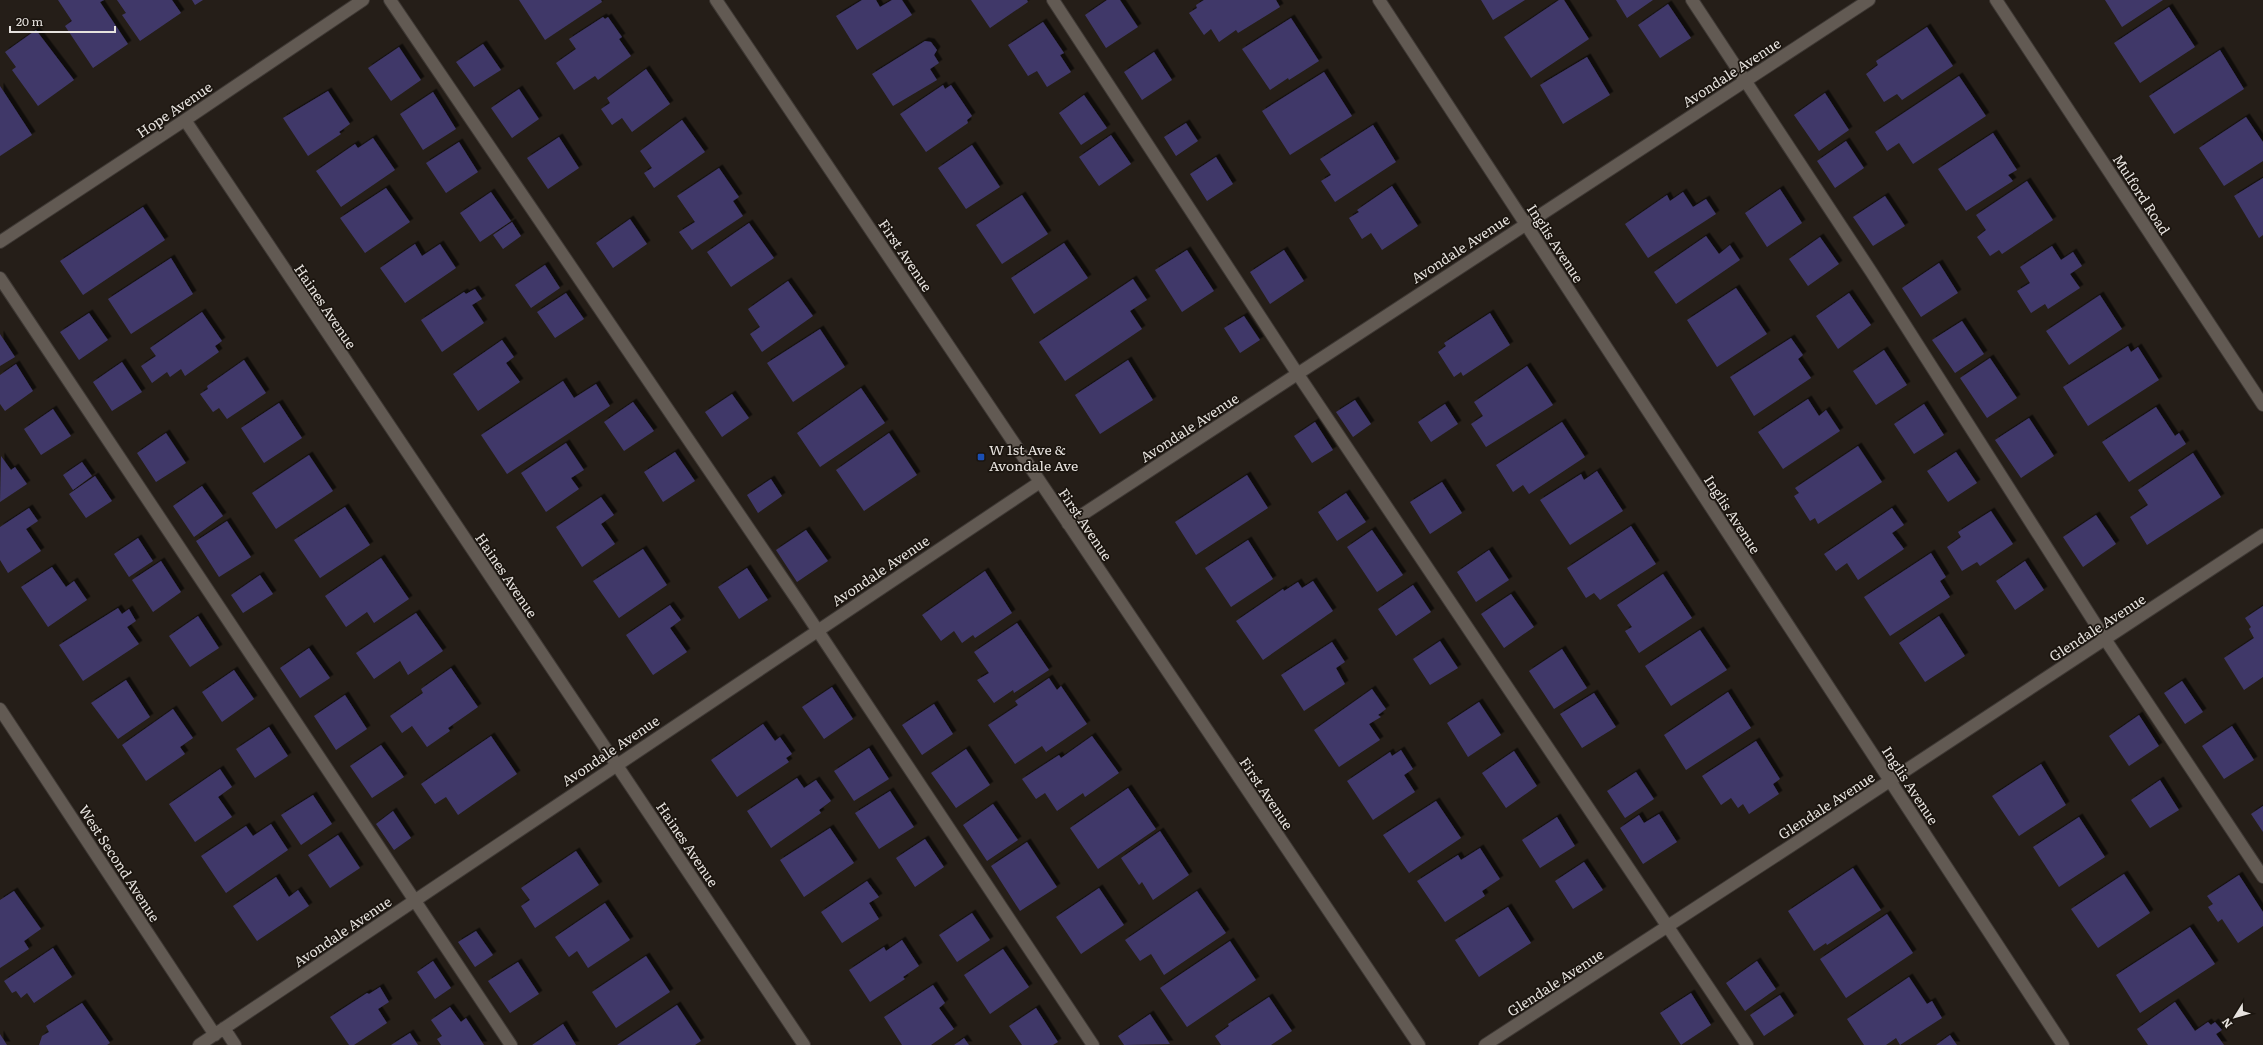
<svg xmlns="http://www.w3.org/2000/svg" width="2263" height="1045" font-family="Literata,serif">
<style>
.building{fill:#403969;filter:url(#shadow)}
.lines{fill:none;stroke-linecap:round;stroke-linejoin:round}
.minor-casing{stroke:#3e3834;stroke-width:14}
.minor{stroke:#625a53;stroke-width:12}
.transit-dot{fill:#1a4fb4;stroke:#1b150f;stroke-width:1.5}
.labels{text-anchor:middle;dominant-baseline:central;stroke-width:3.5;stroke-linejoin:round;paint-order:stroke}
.street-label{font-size:14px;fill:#e6e2de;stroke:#1b150f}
.poi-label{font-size:14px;fill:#e6e2de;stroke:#1b150f;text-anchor:start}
</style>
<defs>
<filter id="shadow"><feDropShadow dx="3.5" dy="-3.5" stdDeviation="0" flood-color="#0009"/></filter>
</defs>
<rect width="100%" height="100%" fill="#251e18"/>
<path class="building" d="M58 0H104L100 2 128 44 93 68 65 26 72 21Z
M117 0H172L181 13 140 41 122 15 126 13Z
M192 0H203L195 5Z
M519 0H601L602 2 545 40Z
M862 0H876L880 7 892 0H902L912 15 857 50 836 16Z
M971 0H1027L1028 2 990 28Z
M1107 0H1120L1138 27 1106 48 1085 15Z
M1204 0H1276L1280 7 1238 33 1236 30 1219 42 1211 29 1204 35 1189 13 1197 8 1196 5Z
M1481 0H1525L1493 20Z
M1559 0H1564L1589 39 1531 78 1504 37Z
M1616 0H1653L1627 18Z
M2105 0H2163L2122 27Z
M1668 4 1691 38 1660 58 1638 25Z
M2169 7 2195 47 2140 83 2114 43Z
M603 17 605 19 608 17 622 37 619 39 631 56 598 80 595 76 574 90 556 63 576 49 569 39Z
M1291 18 1319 61 1289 80 1288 78 1270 90 1242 49Z
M1043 22 1064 53 1060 55 1071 72 1047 87 1037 71 1028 76 1008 45Z
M1927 27 1953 66 1902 100 1897 94 1884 102 1866 74 1878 65 1876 61Z
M36 30 74 80 38 106 12 70 16 67 5 52Z
M925 41 931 42 937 50 934 55 939 63 930 69 937 80 893 106 872 74Z
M483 44 501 70 474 87 456 62Z
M399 47 421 80 391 101 368 68Z
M2220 50 2244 89 2174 134 2149 96Z
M1154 52 1172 80 1142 100 1124 72Z
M1587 57 1610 95 1563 124 1540 85Z
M646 69 670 104 632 132 622 118 612 125 601 109 610 103 607 98Z
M1324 72 1352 116 1290 155 1262 111Z
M1959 76 1986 116 1913 164 1899 143 1887 151 1875 132Z
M943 85 945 89 951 85 972 116 967 120 968 123 926 152 900 114Z
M0 86 32 135 0 156Z
M519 89 539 119 512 138 491 108Z
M328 91 350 124 339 132 341 134 308 156 283 118Z
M433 92 456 129 423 150 400 114Z
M1825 93 1849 130 1819 151 1794 115Z
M1084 95 1107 128 1081 145 1059 113Z
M2246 117 2263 142V161L2224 186 2199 148Z
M682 120 705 152 654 188 644 173 652 168 640 151Z
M1186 123 1198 141 1176 156 1164 137Z
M1373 125 1396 162 1335 202 1321 181 1331 175 1320 159Z
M1993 133 2017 170 2008 175 2013 181 1966 211 1938 169Z
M1111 135 1131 164 1099 186 1079 157Z
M559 137 579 168 548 189 527 158Z
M373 138 395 170 341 207 316 171 355 144 358 148Z
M1846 141 1864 168 1835 188 1817 161Z
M459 142 478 172 446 193 426 163Z
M972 145 1000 187 966 209 938 168Z
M1216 157 1233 184 1207 201 1190 174Z
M719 168 739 197 733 201 743 216 692 250 679 232 695 222 677 196Z
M2263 178V235L2259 238 2234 196Z
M2027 181 2053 220 2002 254 1999 250 1990 256 1977 237 1986 230 1976 215Z
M1392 186 1418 226 1382 250 1371 233 1362 239 1349 218 1359 212 1357 210Z
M386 188 410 222 365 253 340 218Z
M1780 189 1802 223 1767 247 1745 213Z
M491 192 511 221 480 242 460 213Z
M1683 192 1693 207 1706 199 1716 214 1648 258 1625 224 1667 195 1670 201Z
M1022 195 1048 234 1002 264 976 225Z
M1885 196 1905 226 1873 246 1853 217Z
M143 207 165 240 83 295 60 261Z
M630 219 647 244 613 268 596 243Z
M512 222 521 236 503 249 493 235Z
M749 223 774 258 731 287 707 252Z
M1706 236 1719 254 1730 245 1740 260 1676 304 1654 272Z
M1820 237 1839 264 1808 286 1789 259Z
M1064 243 1088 278 1034 314 1011 278Z
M415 244 422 256 440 244 456 268 405 303 380 268Z
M2052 246 2061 260 2073 252 2082 266 2070 274 2080 288 2048 309 2045 304 2031 313 2017 291 2030 283 2020 267Z
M1187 250 1214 291 1182 312 1155 270Z
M1284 250 1304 281 1270 304 1250 272Z
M171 258 193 294 131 334 108 299Z
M1939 263 1958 293 1921 317 1902 288Z
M545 265 560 288 531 308 515 285Z
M1133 279 1147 300 1130 311 1142 329 1065 381 1039 342Z
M788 281 813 316 762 352 750 334 760 327 748 309Z
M1736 288 1767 334 1717 367 1687 320Z
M475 289 482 299 472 305 484 323 442 352 421 320 464 292 466 294Z
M566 293 584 319 555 338 537 312Z
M1849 293 1871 325 1838 349 1816 316Z
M2100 295 2122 329 2069 365 2046 331Z
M202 312 222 341 215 346 219 352 185 376 181 369 170 377 167 372 152 383 141 366 156 356 150 348Z
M89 313 108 340 79 360 60 332Z
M1490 313 1510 345 1463 376 1461 372 1454 377 1438 352 1446 346 1444 343Z
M1244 316 1260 340 1240 353 1224 328Z
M1962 321 1984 354 1955 373 1932 340Z
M820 329 845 367 793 402 767 363Z
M0 334 15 357 0 366Z
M1791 338 1803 355 1798 359 1811 378 1754 416 1730 377Z
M502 340 514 357 506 363 520 382 478 411 453 374Z
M2128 346 2131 352 2138 347 2159 380 2088 426 2063 387Z
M1884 350 1907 385 1876 405 1853 371Z
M1990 358 2017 398 1987 418 1960 378Z
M244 360 266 393 227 419 219 408 213 412 200 394 208 389 207 386Z
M1128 360 1153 400 1100 434 1075 395Z
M122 362 142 392 112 411 93 382Z
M16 364 33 391 5 411 0 404V375Z
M1527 366 1553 405 1486 447 1471 424 1483 416 1474 402Z
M563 381 574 398 596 384 610 406 507 474 481 435Z
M861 388 885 423 820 467 797 433Z
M732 394 749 418 722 437 705 412Z
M1808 399 1819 416 1826 410 1840 431 1783 469 1758 432Z
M1355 400 1371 424 1353 437 1336 412Z
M633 402 654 431 624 451 604 422Z
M279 403 302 438 264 463 241 428Z
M1445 404 1458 424 1431 442 1418 422Z
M1924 404 1944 435 1914 454 1894 424Z
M2156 407 2175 436 2179 433 2186 444 2129 482 2102 442Z
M53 409 71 436 41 455 24 429Z
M2029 418 2054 456 2021 478 1995 440Z
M1315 422 1333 450 1312 463 1294 436Z
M1562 422 1585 457 1529 494 1523 485 1513 492 1496 465Z
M166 433 186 463 156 482 137 453Z
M889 433 917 475 864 511 836 470Z
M566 443 584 470 571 478 579 489 546 512 521 473Z
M1858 446 1882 482 1818 524 1815 518 1810 521 1794 496 1799 493 1795 488Z
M675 452 695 481 663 502 644 472Z
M1956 452 1977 483 1948 502 1927 471Z
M2193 453 2221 497 2147 545 2130 517 2148 505 2138 490Z
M309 455 333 491 276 529 252 493Z
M1 456 11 470 15 467 27 484 0 502Z
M82 462 92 476 73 490 63 475Z
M1597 471 1623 511 1570 545 1540 500 1581 474 1584 480Z
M1247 475 1268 508 1196 555 1175 522Z
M95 476 112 501 86 518 69 494Z
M771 479 782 496 758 513 747 495Z
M1442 482 1462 513 1430 534 1410 502Z
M202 486 223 516 194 537 173 506Z
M1346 493 1366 522 1337 541 1318 512Z
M601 497 614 515 601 524 615 544 582 567 556 527Z
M345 507 370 545 320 578 294 540Z
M29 508 38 521 26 529 41 551 8 573 0 560V527Z
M1892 508 1904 525 1892 533 1904 549 1858 580 1847 563 1836 571 1824 554Z
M1991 511 2013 544 1980 566 1977 562 1962 571 1947 547 1961 537 1958 532Z
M2096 515 2116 544 2083 567 2063 537Z
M227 521 251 557 219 577 196 541Z
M1631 526 1656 564 1600 600 1594 593 1586 598 1567 568Z
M806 530 828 561 797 582 776 550Z
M1372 530 1403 575 1377 592 1347 547Z
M138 538 153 561 129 577 114 554Z
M1248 540 1273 579 1231 607 1205 568Z
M643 549 667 585 619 618 593 581Z
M1489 550 1509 580 1476 602 1457 572Z
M1931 553 1946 577 1940 581 1950 597 1890 636 1864 597Z
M381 558 409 599 374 623 367 612 346 627 325 596Z
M161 561 181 592 153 612 132 580Z
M2025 561 2044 590 2015 610 1996 581Z
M52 567 66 587 74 581 87 600 48 627 21 587Z
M747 568 768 600 739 619 718 587Z
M985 571 1012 613 975 638 973 635 962 643 954 631 941 641 922 615Z
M1663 574 1692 618 1639 653 1625 631 1632 627 1617 605Z
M260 575 273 594 243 613 231 595Z
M1313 581 1333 611 1263 660 1236 621 1283 589 1284 591 1298 582 1302 588Z
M1413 585 1431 612 1396 636 1378 609Z
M1511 594 1534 627 1504 648 1481 614Z
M670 605 681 620 670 628 687 652 653 675 626 635Z
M2263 606V677L2244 690 2224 658 2254 638 2249 629 2251 627 2245 618Z
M118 608 122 614 129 609 136 621 127 627 139 644 83 681 59 645Z
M416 613 443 651 408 675 400 661 374 679 356 653Z
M198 616 219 648 190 667 169 636Z
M1939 616 1965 656 1925 682 1899 643Z
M1017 623 1049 670 1014 693 1013 690 994 703 977 680 989 673 974 652Z
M1700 630 1727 670 1671 706 1645 666Z
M1440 641 1458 668 1430 685 1413 659Z
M1332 642 1345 662 1336 668 1345 684 1304 711 1281 675Z
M309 648 330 678 300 698 280 668Z
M1562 649 1587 688 1554 709 1529 671Z
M451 668 478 707 448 728 450 731 427 747 412 726 402 733 390 716 423 693 421 689Z
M234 670 254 699 222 722 202 692Z
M1049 678 1057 690 1061 686 1087 724 1046 752 1042 746 1015 764 988 725 1018 705 1015 701Z
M126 680 150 717 118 739 91 703Z
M2182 681 2203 712 2185 724 2164 693Z
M832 687 853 719 824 739 802 707Z
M1372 689 1386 709 1378 715 1381 717 1369 724 1380 740 1339 767 1314 730Z
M1728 692 1751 728 1686 770 1664 735Z
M1594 693 1616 727 1582 748 1560 714Z
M345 695 367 729 336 750 314 716Z
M1479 702 1501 735 1468 757 1447 723Z
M934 704 953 734 922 755 902 725Z
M173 709 193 738 180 747 185 754 146 781 122 745Z
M2139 715 2159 746 2129 766 2109 736Z
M763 724 775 741 780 737 792 754 786 758 789 762 737 797 711 760Z
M2232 726 2254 760 2224 779 2202 746Z
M269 727 288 756 255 778 236 749Z
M491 736 517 774 458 815 446 797 435 804 421 784Z
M1092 736 1119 773 1085 797 1083 793 1057 811 1045 793 1036 799 1022 779 1059 755 1061 758Z
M1756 741 1780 779 1773 784 1779 794 1749 814 1743 804 1738 808 1731 798 1721 805 1702 776Z
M381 745 404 777 372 798 350 766Z
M869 748 889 779 854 801 834 771Z
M966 749 990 785 956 808 931 773Z
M1401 750 1413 769 1404 775 1415 792 1373 820 1347 781 1390 752 1392 756Z
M1514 751 1537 786 1506 808 1482 773Z
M2041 764 2066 805 2019 836 1992 796Z
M220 769 232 787 218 797 232 817 195 842 169 804Z
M1636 772 1654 799 1625 818 1607 791Z
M797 778 804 788 816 780 831 801 819 810 821 813 771 848 747 811Z
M2160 780 2179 810 2150 828 2131 800Z
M1128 788 1156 829 1098 869 1070 828Z
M890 791 914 827 879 849 855 813Z
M313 795 332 824 301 845 281 815Z
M1436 801 1461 838 1409 873 1383 835Z
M993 804 1018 840 987 861 963 825Z
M2263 806V832L2251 814Z
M393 811 411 838 394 850 376 824Z
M1659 814 1677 842 1643 864 1620 828 1639 815 1644 823Z
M1557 817 1575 846 1540 868 1522 840Z
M2079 817 2105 857 2059 887 2033 847Z
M271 824 288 850 226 893 201 856 246 826 253 836Z
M830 828 854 863 804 897 780 860Z
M1160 831 1189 875 1153 900 1142 882 1139 885 1121 858Z
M338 835 360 868 330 888 308 855Z
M925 839 944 867 915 887 896 858Z
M1027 842 1057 887 1020 911 991 866Z
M1480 848 1500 879 1482 891 1485 896 1445 922 1417 881 1458 855 1461 860Z
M576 851 599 885 535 928 521 906 530 900 521 888Z
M1584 862 1603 890 1573 909 1555 881Z
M1853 868 1881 910 1827 945 1826 943 1814 951 1788 911Z
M2124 874 2150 913 2098 948 2071 909Z
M2239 875 2263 912V926L2238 943 2222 919 2218 922 2208 907 2213 904 2207 896Z
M276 877 289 897 298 890 309 906 257 941 233 906Z
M867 881 879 897 869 903 879 919 842 943 821 912Z
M1099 888 1124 925 1081 954 1056 917Z
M14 891 41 929 24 941 29 949 0 968V900Z
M1197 891 1226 933 1164 975 1151 954 1140 961 1125 940Z
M605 903 630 940 588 968 577 951 569 957 555 937Z
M1508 907 1531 943 1479 977 1455 940Z
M972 913 990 940 957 962 939 935Z
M1887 914 1913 953 1846 998 1820 959Z
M2190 927 2215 964 2140 1013 2116 975Z
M476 931 493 955 475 967 458 942Z
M902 940 919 966 903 977 905 979 870 1002 849 970 884 947 886 951Z
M1230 941 1256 980 1187 1027 1160 988Z
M53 948 72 977 34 1003 27 993 21 998 16 991 12 993 4 981Z
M1003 949 1029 987 990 1014 964 975Z
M646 956 670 992 616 1028 592 992Z
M433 961 451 988 435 999 417 972Z
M1757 961 1776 989 1745 1011 1726 983Z
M518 962 539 994 510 1013 488 981Z
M1909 977 1927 1004 1932 1001 1942 1018 1900 1045 1896 1038 1886 1045H1864L1847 1019Z
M933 985 945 1003 939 1008 954 1029 931 1045H902L884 1017Z
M380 987 389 1002 378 1009 387 1023 354 1045H349L330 1017 367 993 369 994Z
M1691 993 1711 1025 1681 1045 1660 1013Z
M1780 995 1794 1016 1764 1036 1750 1015Z
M1269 997 1292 1031 1271 1045H1221L1215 1036 1229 1026 1228 1024Z
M2175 1002 2195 1031 2208 1022 2211 1025 2215 1022 2222 1030 2216 1034 2224 1045H2148L2137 1029Z
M82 1003 110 1043 107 1045H39L42 1036 49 1032 46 1026Z
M677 1005 701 1041 695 1045H617Z
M450 1007 461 1022 466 1018 484 1045H441L437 1039 442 1036 431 1020Z
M1036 1008 1058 1042 1053 1045H1022L1009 1026Z
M1150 1014 1170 1044 1124 1045 1118 1036Z
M563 1024 576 1045H532Z
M410 1033 418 1045H391Z
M0 1034 7 1045H0Z
M1950 1035 1957 1045H1936Z
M964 1038 969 1045H954L960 1041Z"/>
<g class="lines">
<g class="minor-casing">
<path id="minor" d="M390 0 800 604 1093 1045
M716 0 1419 1045
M1053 0 1297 373 1747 1045
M1379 0 2063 1045
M1692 0 1872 273 2105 639 2263 877
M1996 0 2263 405
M185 120 804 1045
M0 242 185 120 363 0
M0 278 511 1045
M1068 524 1869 0
M0 709 215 1035
M224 1028 235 1045
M199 1045 1040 482
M1485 1045 1800 840 2263 535"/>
</g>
<use href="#minor" class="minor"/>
</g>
<rect class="transit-dot" x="977" y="453" width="8" height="8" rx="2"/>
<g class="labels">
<g class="street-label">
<text transform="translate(1731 72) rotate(-33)">Avondale Avenue</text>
<text transform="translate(174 109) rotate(-34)">Hope Avenue</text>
<text transform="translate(2142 194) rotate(57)">Mulford Road</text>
<text transform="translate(1556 243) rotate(57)">Inglis Avenue</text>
<text transform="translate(1460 248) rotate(-33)">Avondale Avenue</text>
<text transform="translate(906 255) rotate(56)">First Avenue</text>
<text transform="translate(326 306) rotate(56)">Haines Avenue</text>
<text transform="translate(1189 427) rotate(-33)">Avondale Avenue</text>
<text transform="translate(1733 514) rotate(57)">Inglis Avenue</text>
<text transform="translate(1086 524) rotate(56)">First Avenue</text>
<text transform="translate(880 570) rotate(-34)">Avondale Avenue</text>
<text transform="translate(507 575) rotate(56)">Haines Avenue</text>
<text transform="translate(2097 627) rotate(-33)">Glendale Avenue</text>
<text transform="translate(610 750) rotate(-34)">Avondale Avenue</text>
<text transform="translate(1911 785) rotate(57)">Inglis Avenue</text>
<text transform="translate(1267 793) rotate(56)">First Avenue</text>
<text transform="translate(1826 805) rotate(-33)">Glendale Avenue</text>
<text transform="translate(688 844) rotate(56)">Haines Avenue</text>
<text transform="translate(120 863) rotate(57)">West Second Avenue</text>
<text transform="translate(342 931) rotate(-34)">Avondale Avenue</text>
<text transform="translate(1555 982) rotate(-33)">Glendale Avenue</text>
</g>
<g class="poi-label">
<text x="989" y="449">W 1st Ave &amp;<tspan x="989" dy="16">Avondale Ave</tspan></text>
</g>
</g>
<g transform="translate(2235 1017) rotate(233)" stroke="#1b150f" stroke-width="3" paint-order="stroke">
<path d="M0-3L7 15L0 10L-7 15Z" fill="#e6e2de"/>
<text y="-6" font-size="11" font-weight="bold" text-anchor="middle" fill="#e6e2de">N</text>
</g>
<path d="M10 26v6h105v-6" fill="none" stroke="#e6e2de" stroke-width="2"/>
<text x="16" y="26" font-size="12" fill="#e6e2de" stroke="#1b150f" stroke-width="3" paint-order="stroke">20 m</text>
</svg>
